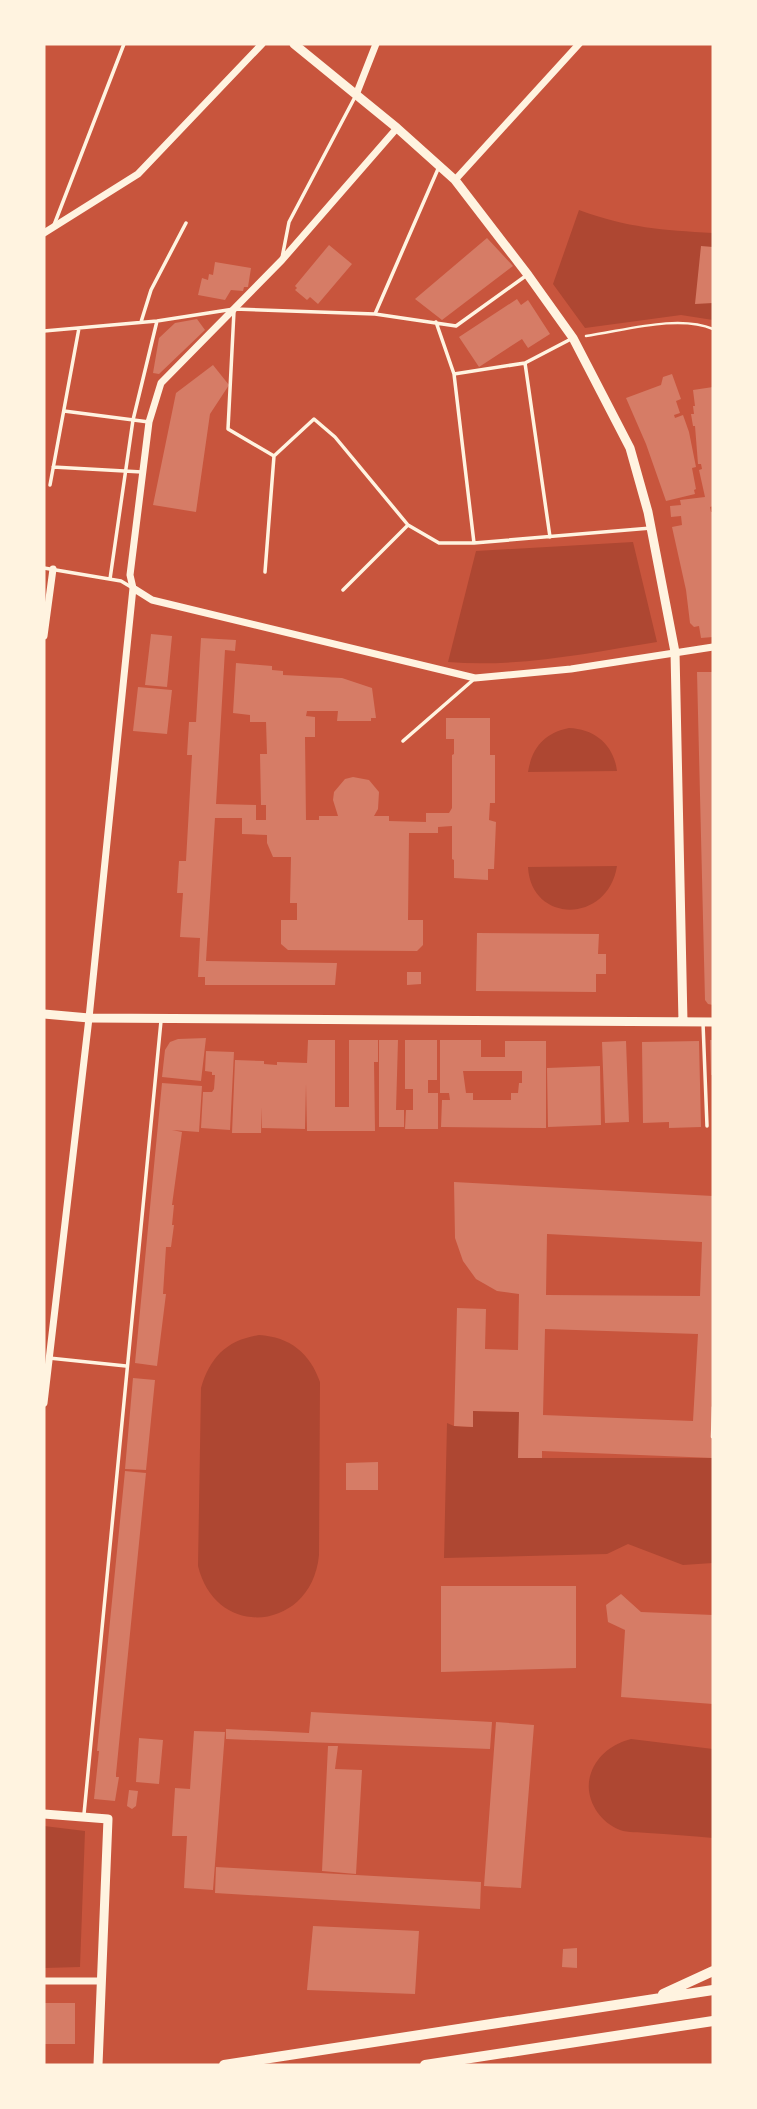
<svg xmlns="http://www.w3.org/2000/svg" width="757" height="2109" font-family="Roboto,sans-serif">
<style>
.green{fill:#ae4732}
.building{fill:#d67c66;fill-rule:evenodd}
.lines{fill:none;stroke-linecap:round;stroke-linejoin:round}
.path{stroke:#fff3e0;stroke-width:2.5}
.service{stroke:#fff3e0;stroke-width:3.5}
.minor{stroke:#fff3e0;stroke-width:7}
.tertiary{stroke:#fff3e0;stroke-width:9}
.secondary{stroke:#fff3e0;stroke-width:10}
</style>
<rect width="100%" height="100%" fill="#c8553d"/>
<path class="green" d="M579 210C628 228 662 230 713 233V320L681 315 585 328 553 284Z
M633 542 657 642C589 653 517 668 448 662L476 551Z
M569 728C595 729 614 745 617 771L528 772C532 748 544 733 569 728Z
M617 866C608 924 531 924 528 867Z
M259 1335C290 1337 310 1353 320 1382L319 1555C312 1631 216 1641 198 1566L201 1388C210 1357 227 1340 259 1335Z
M473 1411 519 1412V1458H713V1563L683 1565 628 1544 607 1554 444 1558 447 1423 454 1426 473 1427Z
M631 1739 713 1749V1838C691 1836 669 1834 648 1833 639 1832 628 1833 620 1830 597 1821 583 1795 591 1773 598 1754 613 1744 631 1739Z
M44 1826 85 1831 80 1967 44 1968Z"/>
<path class="building" d="M487 238 513 266 442 320 415 299Z
M329 245 352 264 318 304 310 297 307 300 295 290 297 288 295 286Z
M701 246 713 247V303L695 304Z
M215 262 251 268 248 287H244L243 291 231 290 225 300 198 295 202 278 208 280 209 274 213 275Z
M517 299 521 305 528 300 550 334 528 348 522 339 479 367 459 337Z
M197 319 205 330 159 374 153 373 159 338 175 323Z
M213 365 229 385 210 414 196 512 153 505 176 393Z
M672 374 681 399 676 401 680 413 674 415 675 418 683 415 689 432 696 467 692 468 696 489 694 490 695 494 666 501 646 444 626 398 661 385 663 377Z
M713 387V506L710 507 711 512H713V637L701 638 699 626 694 627 690 623 686 590 672 527 682 525 681 516 671 517 670 506 681 505 680 500 705 497 699 470 702 469 701 464H698L695 426H693L691 414H694L693 406H695L693 390Z
M151 634 172 636 167 687 145 685Z
M201 638 236 640 235 651 225 650 216 804 256 805V820H266V805H261L260 754H267L266 722H250V715L233 713 236 663 272 666V670L283 671V675L342 678 372 688 376 718H371V721H337L338 711H307L306 716 315 717V737H305L306 820H319V816H338L333 800 334 792 345 779 353 777 369 780 379 792 378 809 374 816H389V821L426 822V813H449L452 808V755L454 754V739H446V718H490V755H495V803H490L489 820 496 822 494 869H488V880L454 878V860L452 859V826L438 827V833H409L408 920H423V945L417 951 288 950 281 944V920H297V903H290L291 857H273L267 843V835L242 834V818H215L206 961 337 963 335 985H205V977H198L200 938 180 937 183 893H177L179 861H186L192 755H187L189 722H196Z
M697 672H713V1005L708 1004 705 1000Z
M138 687 172 690 167 734 133 731Z
M477 933 599 934 598 954H606V974H596V992L476 991Z
M407 972H421V984L407 985Z
M206 1038 201 1081 162 1077 165 1050 170 1042 178 1039Z
M308 1040H335V1107H349V1040H378V1062H374L375 1131H307L306 1084 305 1129 262 1128V1107L261 1133H232L235 1060 264 1061V1064L277 1065V1062L307 1063Z
M379 1040H398L396 1110H404V1127H379Z
M405 1040H437V1080H428V1093H438V1129H405L406 1110H413V1089H405Z
M440 1040H481V1057H505V1041H546V1128L441 1127 442 1100H450L449 1093H440ZM463 1071H522V1083H519L518 1093H511V1100H473V1093H466Z
M710 1040H713V1075H711Z
M626 1041 629 1122 605 1123 602 1042Z
M699 1041 701 1127 669 1128V1122L643 1123 642 1042Z
M206 1051 234 1052 230 1130 201 1128 203 1092H212L214 1089 215 1075H212V1072L205 1071Z
M600 1066 601 1125 548 1127 547 1068Z
M162 1083 202 1086 199 1132 172 1130 182 1132 172 1205H174L172 1225H174L171 1247H166L163 1294H166L157 1366 135 1363Z
M454 1182 713 1196V1458L542 1451V1458H518L519 1412 473 1411V1427L454 1426 457 1308 486 1309 485 1349 518 1350 519 1294 497 1291 476 1279 463 1261 455 1238ZM547 1234 702 1242 700 1296 546 1295ZM545 1329 698 1334 693 1421 543 1415Z
M133 1378 155 1380 146 1470 125 1469Z
M378 1462V1490H346V1463Z
M125 1471 146 1473 116 1774V1777H119L115 1801 94 1799 99 1751H97Z
M441 1586H576V1668L441 1672Z
M621 1594 641 1612 713 1615V1704L621 1697 625 1630 608 1622 606 1605Z
M311 1712 492 1722 490 1749 226 1739V1729L309 1733Z
M496 1722 534 1725 521 1888 484 1886Z
M194 1731 225 1732 213 1890 184 1888 187 1836H172L175 1788 190 1789Z
M139 1738 163 1740 159 1784 136 1782Z
M328 1746H338L335 1769 362 1770 356 1874 322 1871Z
M129 1790 138 1791 136 1806 132 1809 127 1806Z
M216 1867 481 1882 480 1909 215 1893Z
M313 1926 419 1931 415 1994 307 1990Z
M577 1948V1968L562 1967 563 1949Z
M44 2003H75V2044H44Z"/>
<g class="lines">
<path class="path" d="M586 336C623 331 678 314 713 329
M712 1437 713 1407"/>
<path class="service" d="M54 225 124 44
M282 258 289 222 355 97
M234 311 228 429 274 456 314 419 335 437 408 525 439 543H474L651 528
M375 314 438 169
M141 322 151 290 186 223
M436 322 454 374 474 543
M44 331 157 321 234 309 375 314 456 326 527 275
M525 363 550 537
M454 374 525 363 571 339
M64 411 149 422
M53 467 142 472
M50 485 79 328
M44 568 121 581 131 587
M265 572 274 456
M110 579 133 420 157 321
M343 590 408 525
M403 741 473 680
M703 1023 707 1126
M49 1358 126 1366
M84 1814 161 1021"/>
<path class="minor" d="M356 95 376 44
M455 180 579 44
M44 233 138 174 262 44
M133 588 152 600 475 678 571 669 713 647
M44 636 53 569
M44 1403 89 1018 133 588 130 575 149 422 161 383 282 260 397 128
M44 1981H101"/>
<path class="tertiary" d="M294 44 397 128 455 180 528 275 573 338 630 448 648 512 675 652 683 1022
M44 1014 89 1018 713 1022
M44 1814 108 1819 98 2065"/>
<path class="secondary" d="M663 1994 713 1971
M224 2065 713 1990
M425 2065 713 2021"/>
</g>
<rect width="757" height="2109" fill="none" stroke="#fff3e0" stroke-width="91"/>
</svg>
